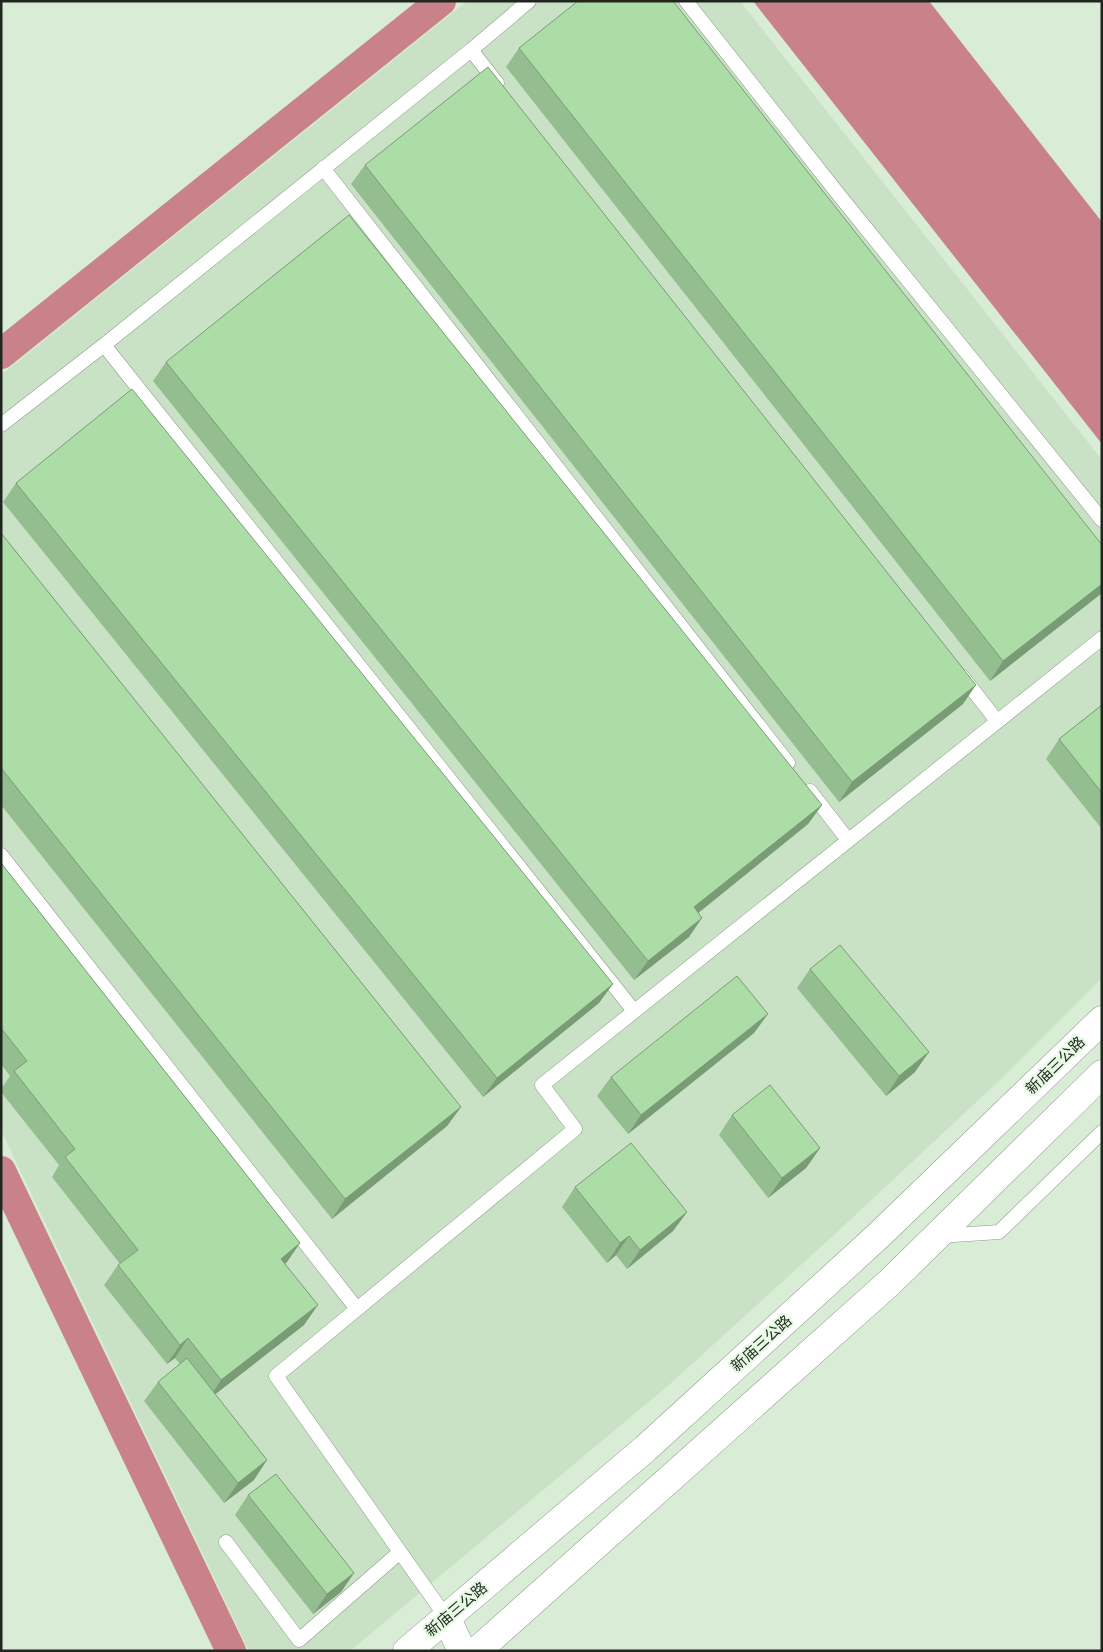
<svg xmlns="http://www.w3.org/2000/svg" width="1103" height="1652" font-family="'Space Grotesk','Noto Sans SC',sans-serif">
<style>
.built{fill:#c9e2c6}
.water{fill:#c98289}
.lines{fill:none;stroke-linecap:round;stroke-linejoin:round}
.canal{stroke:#c98289;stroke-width:30}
.service-casing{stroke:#8c9e89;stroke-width:15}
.minor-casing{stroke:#8c9e89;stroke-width:29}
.secondary-casing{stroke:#8c9e89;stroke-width:29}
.service{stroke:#fff;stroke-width:14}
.minor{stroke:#fff;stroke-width:28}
.secondary{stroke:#fff;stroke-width:28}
.wall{fill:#95be90}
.shaded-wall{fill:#799b75}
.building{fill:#addda7;stroke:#799b75}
.labels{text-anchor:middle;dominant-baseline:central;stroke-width:4.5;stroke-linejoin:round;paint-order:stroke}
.street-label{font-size:15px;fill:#1f261e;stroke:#e5f9e3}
</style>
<rect width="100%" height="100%" fill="#d8ecd6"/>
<path class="built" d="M467 1H740L1102 460V978L1002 1078 835 1234 670 1384 350 1651H249L1 1130V375Z"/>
<path class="water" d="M753 1H929L1102 222V444Z"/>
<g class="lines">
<path class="canal" d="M1 354 441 1
M1 1171 231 1651"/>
<g class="service-casing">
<path id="service" d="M686 1 839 195 1102 520
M471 50 497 83
M323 168 788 763
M104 345 634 1011
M1 425 104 345 471 50 529 1
M962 676 997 721
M810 791 848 840
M1 855 357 1309
M939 1236 999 1232 1102 1132
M226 1542 299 1640 400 1552
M446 1617 276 1376 575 1129 542 1085 1102 638"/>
</g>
<g class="minor-casing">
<path id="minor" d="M446 1617 462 1651"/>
</g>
<g class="secondary-casing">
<path id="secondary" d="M407 1651 646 1448 878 1236 1102 1020
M477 1651 889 1283 1102 1074"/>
</g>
<use href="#service" class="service"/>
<use href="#minor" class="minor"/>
<use href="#secondary" class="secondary"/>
</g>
<path class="wall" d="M519 48 1102 545V593L990 681 506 67Z
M365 165 963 704 839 802 351 184Z
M166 362 822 805 808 824 698 913 689 937 634 980 153 381Z
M16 483 599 1003 483 1097 3 502Z
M1 533 461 1107 447 1126 332 1219 1 805Z
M1102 705V829L1046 759 1059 739Z
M1 863 300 1243 285 1264 304 1325 215 1394 254 1480 224 1503 144 1401 158 1382 180 1364 175 1358 167 1364 104 1285 118 1265 120 1264 52 1177 59 1165 1 1092V1089L10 1076 1 1064Z
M810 969 915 1072 886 1096 797 988Z
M754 1033 628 1134 597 1096 611 1077Z
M732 1115 820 1148 806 1168 768 1198 719 1135Z
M575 1187 687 1212 673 1231 627 1269 616 1255 607 1263 562 1207Z
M248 1495 354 1573 341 1592 313 1614 235 1515Z"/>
<path class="shaded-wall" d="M1102 584V593L990 681 1003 661Z
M976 685 963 704 839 802 852 782Z
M822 805 808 824 681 927 694 907Z
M702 918 689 937 634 980 648 961Z
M613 984 599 1003 483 1097 497 1078Z
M768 1014 754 1033 628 1134 641 1115Z
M929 1052 915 1072 886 1096 899 1076Z
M461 1107 447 1126 332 1219 345 1199Z
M820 1148 806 1168 768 1198 782 1178Z
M687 1212 673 1231 627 1269 640 1250Z
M629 1236 616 1255 607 1263 620 1243Z
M300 1243 287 1262 268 1278 281 1259Z
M318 1305 304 1325 208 1400 221 1380Z
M188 1338 175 1358 167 1364 180 1345Z
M267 1460 254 1480 224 1503 238 1483Z
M354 1573 341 1592 313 1614 327 1594Z"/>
<path class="building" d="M578 1H673L1102 545V584L1003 661 519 48Z
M488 67 976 685 852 782 365 165Z
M349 215 822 805 694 907 702 918 648 961 166 362Z
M132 389 613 984 497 1078 16 483Z
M1 533 461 1107 345 1199 1 768Z
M1102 705V793L1059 739Z
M1 863 300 1243 281 1259 318 1305 221 1380 188 1338 180 1345 118 1265 138 1250 65 1157 75 1149 14 1071 27 1061 1 1028Z
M840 945 929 1052 899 1076 810 969Z
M737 976 768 1014 641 1115 611 1077Z
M770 1085 820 1148 782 1178 732 1115Z
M631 1143 687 1212 640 1250 629 1236 620 1243 575 1187Z
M187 1358 267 1460 238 1483 158 1382Z
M276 1474 354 1573 327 1594 248 1495Z"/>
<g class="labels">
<g class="street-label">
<text transform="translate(1055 1065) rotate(-44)">新庙三公路</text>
<text transform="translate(761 1343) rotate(-42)">新庙三公路</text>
<text transform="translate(456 1609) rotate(-40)">新庙三公路</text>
</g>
</g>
<rect width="1103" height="1652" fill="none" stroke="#1f261e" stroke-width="5"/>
</svg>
